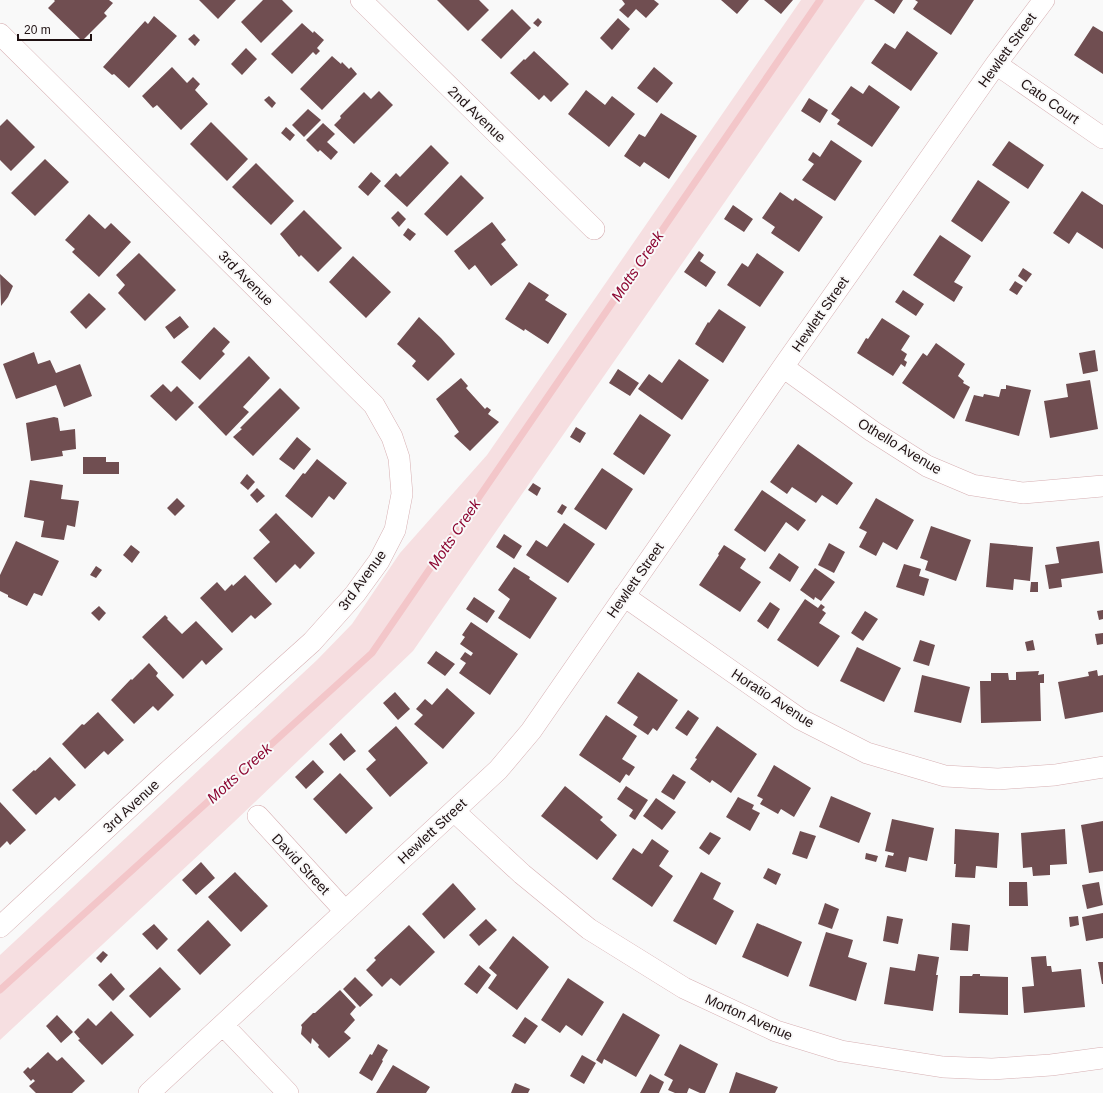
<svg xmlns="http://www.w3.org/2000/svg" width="1103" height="1093" font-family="Helvetica,sans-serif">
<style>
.green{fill:#f6dfe1}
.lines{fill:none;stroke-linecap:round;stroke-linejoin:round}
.stream{stroke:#f3c6c9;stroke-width:7}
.building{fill:#704e51}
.street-casing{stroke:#d7b0b3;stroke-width:22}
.street{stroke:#fff;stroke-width:21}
.labels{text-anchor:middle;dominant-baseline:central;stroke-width:4;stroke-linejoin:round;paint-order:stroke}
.street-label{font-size:14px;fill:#1f1112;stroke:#f9f9f9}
.water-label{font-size:15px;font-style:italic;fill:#8c0631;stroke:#f9f9f9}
</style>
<rect width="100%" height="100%" fill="#f9f9f9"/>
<path class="green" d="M801 0H865L413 651 234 822 0 1040V955L317 660 352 624 400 553 487 455Z"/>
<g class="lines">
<path class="stream" d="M0 990 372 653 820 0"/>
</g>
<path class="building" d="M54 0H109L113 3 104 13 107 16 82 41 48 8 55 1Z
M199 0H236L218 19Z
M263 0H282L293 11 261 43 241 22Z
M437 0H479L489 10 468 31Z
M622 0H654L659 4 646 18 636 9 628 18 619 10 625 4Z
M721 0H749L737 14Z
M764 0H793L781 14Z
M874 0H903L894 14Z
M915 0H974L951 35 913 9 918 2Z
M512 9 531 28 501 59 481 40Z
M154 16 177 36 129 88 114 74 112 75 103 67 145 21 148 24Z
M538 18 542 22 538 27 533 23Z
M618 18 630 29 612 50 600 38Z
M302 23 313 33 314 31 324 40 317 48 320 51 316 55 313 52 292 74 271 54Z
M1093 26 1103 32V74L1074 55Z
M907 31 938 53 911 91 871 63 885 43 895 49Z
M194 34 200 40 195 46 188 39Z
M246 48 257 59 242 75 231 64Z
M534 51 569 84 551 102 544 95 539 100 510 73 524 59 525 60Z
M332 56 341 64 342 62 349 69 351 67 357 74 322 110 300 89Z
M172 67 187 83 193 77 200 84 195 90 208 104 181 130 157 105 153 108 142 96Z
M654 67 673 83 657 103 637 88Z
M869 85 900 107 872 147 837 124 840 120 831 114 851 86 863 94Z
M586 90 605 105 612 96 635 114 609 147 568 114Z
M379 91 393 105 354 144 334 125 341 118 340 116 364 92 371 99Z
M269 96 276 103 272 108 264 100Z
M809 98 828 110 820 123 801 111Z
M308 109 321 120 304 137 292 125Z
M661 113 697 136 669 179 644 162 640 167 624 156 639 134 645 137Z
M7 119 35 147 11 171 0 160V126Z
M211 122 248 159 227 181 190 144Z
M323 123 335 134 327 142 338 152 331 160 320 150 318 152 306 140Z
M286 127 295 135 290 141 281 133Z
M831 140 862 161 835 201 802 180 814 164 808 160 813 152 820 157Z
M1009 141 1044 165 1028 189 992 165Z
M431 145 449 163 407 207 384 186 396 173 400 177Z
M45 159 69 182 35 216 11 193Z
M256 163 294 201 271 225 232 187Z
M371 172 381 181 368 196 358 187Z
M461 175 484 198 447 236 424 214Z
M978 180 1010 202 982 242 951 221Z
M1082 191 1103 205V249L1077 232 1069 244 1053 233Z
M780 192 793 201 795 198 823 217 799 252 771 233 775 227 762 218Z
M733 205 753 219 744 232 724 219Z
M304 210 342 248 318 272 301 255 299 257 280 234Z
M398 211 406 219 399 227 391 218Z
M89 214 105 229 111 223 131 242 99 277 72 252 75 249 65 240Z
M492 222 506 240 501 244 518 265 491 286 475 265 469 270 454 251Z
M408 228 416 234 410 241 403 235Z
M940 235 971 256 954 282 963 287 954 302 913 275Z
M699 251 704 255 700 261 716 272 706 287 684 272Z
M139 253 176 290 145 321 118 293 125 285 116 275Z
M757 253 784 272 760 307 727 285 742 263 748 267Z
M353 256 391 292 366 318 329 282Z
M1023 268 1032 274 1026 282 1018 276Z
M0 274 13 286 8 297 1 306Z
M1015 281 1023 286 1017 295 1009 290Z
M529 282 549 295 545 300 567 314 548 344 525 329 524 331 505 319Z
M903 290 924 304 916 316 895 302Z
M89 293 106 309 86 329 70 312Z
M719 309 746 327 723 363 695 344 708 322 709 323Z
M180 316 189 327 174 339 165 327Z
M419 317 441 338 455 354 428 381 412 366 416 361 397 344Z
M882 318 910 336 901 350 907 354 904 360 907 362 905 367 901 364 893 376 857 353 866 338 868 339Z
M214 327 230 342 222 351 225 354 200 380 181 362Z
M936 343 965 364 958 376 964 381 963 383 970 387 954 419 902 383 923 353 927 356Z
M1095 350 1098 371 1083 374 1079 353Z
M34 352 38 364 50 360 56 373 80 364 92 396 64 407 56 385 16 399 3 364Z
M249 356 270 378 243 407 249 412 226 436 198 407Z
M679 359 709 380 682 420 638 389 649 374 662 383Z
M618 369 639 383 630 396 609 383Z
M461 378 468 386 466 388 485 409 487 407 491 410 488 414 499 422 470 451 454 436 459 432 436 399Z
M1090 380 1098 429 1050 438 1044 401 1068 397 1066 384Z
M163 384 171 392 177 386 194 403 176 421 150 396Z
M1006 385 1031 390 1019 436 965 421 974 395 983 397 984 394 999 397 1001 389H1006Z
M280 388 300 408 253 456 233 437 242 429 240 428Z
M640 414 671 435 644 475 613 454Z
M54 417 58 418 60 431 75 429 76 449 62 451 63 456 31 461 26 423Z
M576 427 586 433 580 443 570 437Z
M297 437 311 449 294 470 279 459Z
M798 444 853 483 837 505 822 495 816 503 792 487 787 494 770 482Z
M83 457H106V462H119V474H83Z
M317 459 347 483 334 500 329 496 312 518 285 496 303 473 305 474Z
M602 468 633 489 606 530 574 509Z
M247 474 255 482 248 490 240 483Z
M30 480 63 485 61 499 79 501 75 527 67 525 64 540 41 537 44 521 24 517Z
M533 483 541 488 537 496 528 490Z
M257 488 265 496 257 503 250 495Z
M762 490 806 520 798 531 786 522 765 552 734 530Z
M177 498 185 506 175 516 167 508Z
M876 498 914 520 897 550 883 542 876 556 859 547 867 532 859 528Z
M562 504 567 507 562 515 557 512Z
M276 513 315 553 300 569 295 564 276 583 253 558 270 542 259 530Z
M564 523 595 544 568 583 526 555 536 540 547 547Z
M931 526 971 540 956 581 925 570 928 561 920 558Z
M504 534 522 546 514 559 496 547Z
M16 541 59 561 42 596 34 593 27 606 8 597V595L0 591V575Z
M1099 541 1103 573 1061 579 1062 587 1049 589 1045 565 1059 563 1056 547Z
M829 543 845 552 834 573 818 565Z
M990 543 1033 547 1030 581 1014 579 1013 590 986 587Z
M131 545 140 552 132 563 123 555Z
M724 545 746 559 740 568 761 582 740 612 699 585 719 555 718 554Z
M779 553 799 567 790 582 769 568Z
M904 564 921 569 919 576 929 579 924 596 896 587Z
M96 566 102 570 96 578 90 575Z
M514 567 530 577 529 579 557 598 530 639 498 618 510 599 498 590Z
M815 568 835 582 821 601 815 597 814 600 800 590Z
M245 575 272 604 255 619 251 615 232 633 200 598 217 582 225 591 232 584 233 586Z
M1031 582H1038V592H1030Z
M474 597 495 611 487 623 466 609Z
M805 599 818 608 821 604 825 607 822 610 826 613 819 623 840 636 818 667 777 640Z
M770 602 780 609 768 629 757 621Z
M99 606 106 613 99 621 91 613Z
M1103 610V619L1099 620 1097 611Z
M865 611 878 619 863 641 851 633Z
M165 615 168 618 167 619 182 634 196 621 223 649 206 665 202 660 183 679 142 637Z
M471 622 518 654 490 695 459 673 466 663 460 659 465 652 471 656 473 653 460 644 465 637 462 635Z
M1103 633V644L1097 645 1095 634Z
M920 640 935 645 929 666 913 661Z
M1033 640 1035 650 1027 651 1025 642Z
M857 647 901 668 884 702 840 681Z
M436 651 455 664 445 676 427 663Z
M149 663 158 673 156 676 174 695 158 711 153 706 134 724 111 700 131 679 132 680Z
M1097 670 1098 676 1103 675V712L1065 719 1058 682 1089 676 1088 672Z
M1039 671 1038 675 1044 674V683H1040L1041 721 981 723 980 681H991V673H1008L1009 680H1016V672Z
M638 672 678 700 657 731 653 728 648 735 633 725 638 717 617 703Z
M922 675 970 687 961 723 914 712Z
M447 688 475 713 443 749 414 724 423 715 416 709 425 699 432 705Z
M395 692 410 709 398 720 383 703Z
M688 710 699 718 687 736 675 728Z
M98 712 124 740 108 755 104 751 85 769 62 744 82 724 84 725Z
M606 715 637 736 622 759 635 767 629 776 626 774 620 783 579 755Z
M396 726 428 763 390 797 366 769 376 760 368 751Z
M717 726 757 754 731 793 712 780 710 783 690 769 697 759 695 758Z
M341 733 356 751 344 761 329 744Z
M50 757 76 785 59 801 55 797 36 815 12 790 34 770 35 771Z
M313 760 324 772 306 789 295 777Z
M774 765 811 788 794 817 781 809 778 814 760 804 763 799 757 796Z
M340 773 373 808 346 834 313 799Z
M673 774 686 782 674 800 661 792Z
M565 786 603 817 600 820 617 835 597 860 541 816Z
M626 786 648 800 635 820 629 816 633 810 617 799Z
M831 796 871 813 859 843 819 827Z
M738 797 754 805 752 809 760 813 750 831 726 817Z
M656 798 676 812 662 830 643 816Z
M0 802 26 830 10 845 7 841 0 848Z
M892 819 934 828 927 861 909 857 906 872 885 867 888 855 893 856 894 853 885 851Z
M1103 821V871L1089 873 1081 825Z
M955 829 999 833 997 868 976 866 975 878 955 877 956 864H954Z
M1065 829 1067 864 1050 865V875L1033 876 1032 867 1023 868 1021 833Z
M800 831 816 836 807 859 792 854Z
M710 832 721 838 709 855 699 848Z
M652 839 669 851 659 866 673 876 652 907 612 879 633 848 642 854Z
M866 853 878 856 876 862 865 859Z
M201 862 215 878 196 895 182 880Z
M768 868 781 874 776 885 763 878Z
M235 872 268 906 241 932 208 897Z
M701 872 721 883 713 899 734 911 716 945 673 921Z
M1009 882H1027L1028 906H1009Z
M1099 882 1103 905 1087 909 1082 885Z
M453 883 476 909 444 939 422 914Z
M825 903 839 909 832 929 818 924Z
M1103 913V938L1086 941 1082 917Z
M887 916 903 919 898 944 883 941Z
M1078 916 1079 925 1070 927 1069 917Z
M486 919 497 930 479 946 469 935Z
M208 920 231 945 200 975 177 950Z
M757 923 802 942 788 977 742 957Z
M952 923 970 925 968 951 950 950Z
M154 924 168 939 157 950 142 934Z
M409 925 435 952 400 986 391 978 382 987 366 970 376 960 374 958Z
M826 932 853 940 848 957 867 963 856 1001 809 986Z
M513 936 549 967 517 1010 488 988 497 975 489 968Z
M103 951 108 955 101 963 96 958Z
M918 954 939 957 936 975H938L933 1011 884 1004 890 967 915 971Z
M1046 956 1047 966H1051L1052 972 1081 969 1085 1007 1024 1013 1022 987 1034 986 1031 957Z
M1098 962H1103V984H1102Z
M479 965 491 975 477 994 464 984Z
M160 967 181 989 150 1018 129 996Z
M111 973 125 989 113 1001 98 985Z
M973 974H980V976L1008 977V1015L959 1013 960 976H972Z
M355 977 373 995 360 1007 343 989Z
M568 978 604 1002 582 1036 566 1025 560 1033 541 1020Z
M340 990 356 1007 350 1014 355 1020 344 1032 351 1038 329 1058 318 1047 319 1045 312 1038 311 1044 301 1034 302 1027 301 1025 313 1013H315Z
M111 1011 134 1035 102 1065 78 1040 80 1039 74 1032 88 1018 96 1026Z
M623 1013 660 1035 636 1077 604 1059 602 1064 596 1060Z
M57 1015 73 1032 61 1043 46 1026Z
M525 1017 538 1026 525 1044 512 1036Z
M378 1044 388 1050 382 1060 383 1061 372 1081 359 1073 370 1054 372 1055Z
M680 1044 718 1064 705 1093H700L689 1088 687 1093H675L668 1090 673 1080 664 1075Z
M48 1052 57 1061 62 1057 85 1081 72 1093H36L29 1086 35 1081 33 1079 31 1081 23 1072 28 1067 30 1069Z
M582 1055 596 1063 584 1084 570 1076Z
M393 1065 430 1087 426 1093H376Z
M736 1072 778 1087 775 1093H729Z
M650 1074 664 1082 659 1093H640Z
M515 1083 530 1089 528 1093H511Z"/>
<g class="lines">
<g class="street-casing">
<path id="street" d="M361 0 594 229
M0 34 374 405 392 437 399 458 402 494 395 530 379 561 355 594 312 642 164 775 0 927
M996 64 1103 138
M783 367 872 431 927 466 972 485 1023 493 1103 486
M624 596 800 719 867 753 945 776 998 779 1055 775 1103 767
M454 811 522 874 589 929 684 988 776 1031 841 1051 943 1067 992 1069 1051 1065 1103 1058
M258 816 345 911
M223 1025 288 1093
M149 1093 498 770 531 731 783 367 996 64 1044 0"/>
</g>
<use href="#street" class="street"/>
</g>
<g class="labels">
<g class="street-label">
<text transform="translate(1007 50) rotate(-54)">Hewlett Street</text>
<text transform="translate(1050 101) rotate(35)">Cato Court</text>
<text transform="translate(477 114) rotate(44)">2nd Avenue</text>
<text transform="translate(246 278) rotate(45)">3rd Avenue</text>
<text transform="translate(820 314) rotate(-55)">Hewlett Street</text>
<text transform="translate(900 446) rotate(31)">Othello Avenue</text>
<text transform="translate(362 580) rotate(-54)">3rd Avenue</text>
<text transform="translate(635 580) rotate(-55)">Hewlett Street</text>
<text transform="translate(773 698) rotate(33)">Horatio Avenue</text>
<text transform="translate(131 806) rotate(-43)">3rd Avenue</text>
<text transform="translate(432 831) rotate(-43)">Hewlett Street</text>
<text transform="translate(301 864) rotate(47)">David Street</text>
<text transform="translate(749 1017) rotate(24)">Morton Avenue</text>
</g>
<g class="water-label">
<text transform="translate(637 266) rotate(-56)">Motts Creek</text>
<text transform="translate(454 534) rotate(-56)">Motts Creek</text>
<text transform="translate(239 773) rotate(-42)">Motts Creek</text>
</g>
</g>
<path d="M18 34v6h73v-6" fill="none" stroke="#1f1112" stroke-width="2"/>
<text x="24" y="34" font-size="12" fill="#1f1112" stroke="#f9f9f9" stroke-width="3" paint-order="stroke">20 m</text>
</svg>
